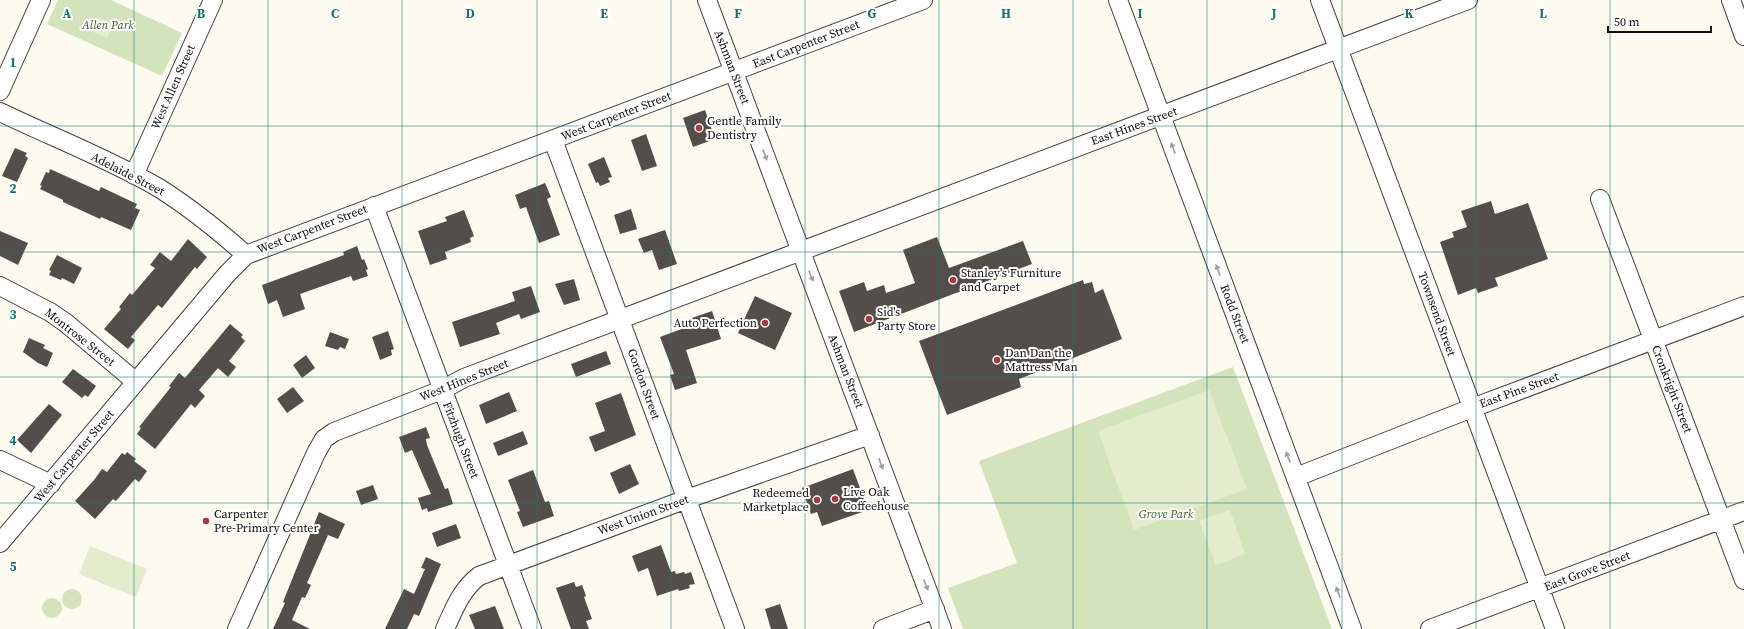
<svg xmlns="http://www.w3.org/2000/svg" width="1744" height="629" font-family="'Source Serif 4',serif">
<style>
.green{fill:#d3e4bc}
.pitch{fill:#e3eccc}
.building{fill:#544e4a}
.lines{fill:none;stroke-linecap:round;stroke-linejoin:round}
.minor-casing{stroke:#404040;stroke-width:20}
.minor{stroke:#fff;stroke-width:18}
.oneway{fill:#9e9e9e}
.grid{fill:none;stroke:#0f766e;stroke-width:1;stroke-opacity:0.55}
.poi-dot{fill:#ae3440;stroke:#fff;stroke-width:1.5}
.labels{text-anchor:middle;dominant-baseline:central;stroke-width:4;stroke-linejoin:round;paint-order:stroke}
.park-label{font-size:12px;font-style:italic;fill:#335e24;stroke:#fff}
.street-label{font-size:12px;fill:#0d0d0d;stroke:#fff}
.poi-label{font-size:12px;fill:#0d0d0d;stroke:#fff;text-anchor:start}
.grid-label{font-size:13px;text-anchor:middle;font-weight:bold;fill:#0f766e;stroke:#fff;stroke-width:4;stroke-linejoin:round;paint-order:stroke}
</style>
<rect width="100%" height="100%" fill="#fdfaef"/>
<path class="green" d="M58 0H111L182 33 162 76 47 24Z
M1233 367 1332 629H963L948 588 1017 563 979 461Z
M62 599a10 10 0 1 1 20 0a10 10 0 1 1-20 0Z
M42 608a10 10 0 1 1 20 0a10 10 0 1 1-20 0Z"/>
<path class="pitch" d="M99 18 113 24 107 38 93 32Z
M1209 390 1247 489 1134 530 1098 431Z
M1230 510 1245 554 1216 565 1199 521Z
M90 546 147 569 136 597 79 574Z"/>
<path class="building" d="M705 110 715 139 693 147 683 118Z
M646 134 657 166 642 171 631 140Z
M15 148 27 153 25 156 28 158 17 182 2 176Z
M604 157 612 177 608 178 610 182 600 186 598 182 596 183 588 164Z
M50 169 99 191 101 187 137 204 135 208 140 210 131 230 101 217 100 219 63 202V200L40 189 42 186 40 185 46 172 49 173Z
M545 183 551 197 547 199 560 235 539 243 526 207 520 209 515 195Z
M1491 201 1495 214 1528 203 1548 259 1495 278 1498 286 1478 293 1476 288 1458 295 1440 242 1454 237 1452 232 1467 227 1461 211Z
M631 209 637 229 620 234 614 215Z
M464 210 474 236 470 238 471 242 445 252 447 259 430 265 418 231 447 221 445 217Z
M665 230 677 264 659 270 652 250 644 253 638 239Z
M0 231 28 243 18 265 0 256Z
M937 237 949 268 1023 241 1032 264 854 332 839 291 864 282 867 291 884 285 886 293 915 283 903 250Z
M188 239 207 257 197 269 195 267 162 308 158 305 131 337 135 340 128 349 104 329 121 309 119 307 130 293 132 295 155 268 150 265 160 252 171 261Z
M357 246 362 260 364 259 368 269 366 270 368 276 353 281 351 276 300 294 305 309 283 317 277 300 268 304 262 285 344 255 343 252Z
M57 255 82 268 74 284 62 278 61 280 49 275 51 271 49 270Z
M574 279 580 300 564 305 555 284Z
M1083 280 1084 284 1092 282 1095 293 1103 289 1122 339 1019 379 1021 387 947 415 919 341Z
M531 286 540 312 521 319 519 314 496 323 500 334 460 347 452 322 515 301 512 292Z
M755 296 792 313 775 350 738 333Z
M712 311 721 339 686 350 697 383 675 390 670 375 674 374 660 337 695 324 692 318Z
M230 324 243 335 241 337 245 341 229 361 236 367 228 377 218 368 199 390 205 396 195 408 191 404 155 449 137 434 141 428 139 427 171 387 169 386 179 373 185 378Z
M388 331 394 349 391 350 392 355 380 360 372 337Z
M330 332 349 339 345 349 340 347 338 350 325 346Z
M29 338 45 345 43 348 53 353 47 367 38 363 23 352Z
M606 351 611 364 576 377 571 364Z
M306 355 315 368 302 378 293 365Z
M73 369 96 386 88 397 85 395 82 398 62 382Z
M293 387 304 401 287 413 277 399Z
M509 392 517 411 486 424 479 405Z
M621 393 636 435 595 452 589 437 605 431 595 403Z
M49 404 62 415 31 453 17 440Z
M426 427 430 438 426 439 427 445 445 489 448 488 453 504 428 512 427 508 422 510 418 498 431 494 412 450 405 453 399 437Z
M523 431 528 444 498 456 493 443Z
M127 452 136 459 134 461 147 471 139 482 135 479 116 501 113 499 95 519 75 501 94 480 102 469 107 472 122 453 125 455Z
M630 464 639 484 619 494 610 473Z
M853 469 868 510 822 526 817 512 811 514 802 488Z
M533 470 545 502 549 501 554 516 523 527 517 512 520 511 508 480Z
M373 485 378 499 361 505 356 491Z
M319 512 345 524 338 539 328 535 307 583 311 585 305 598 302 597 292 620 310 629H273L285 603 283 602Z
M456 524 461 538 437 547 432 533Z
M661 545 671 572 675 571 676 574 684 572 685 574 691 572 695 584 689 585 690 588 679 591 678 589 657 596 648 568 638 572 632 556Z
M426 557 441 564 419 616 414 614 407 629H385L404 589 414 594 425 569 421 568Z
M574 582 576 587 582 585 586 596 584 597 592 619 586 621 589 629H571L556 588Z
M780 604 788 629H771L765 609Z
M495 606 504 629H475L469 615Z"/>
<g class="lines">
<g class="minor-casing">
<path id="minor" d="M707 0 942 629
M1118 0 1352 629
M1320 0 1555 629
M1731 0 1744 36
M0 91 41 0
M0 112C52 137 109 159 159 188 189 207 219 231 246 255
M553 140 735 629
M134 175 213 0
M1600 199 1744 580
M374 206 532 629
M0 286 50 312 66 323 136 382
M0 460 51 484
M1296 477 1472 408 1744 306
M0 543 227 274 246 255 923 0
M237 629 316 453 324 439 334 432 442 390 464 378 1468 0
M445 629C454 609 461 590 479 576L687 499 870 435
M883 629 935 609
M1430 629 1744 511"/>
</g>
<use href="#minor" class="minor"/>
</g>
<defs><path id="oneway-solid" d="M-6-.8H1V-3.2L6.5 0L1 3.2V.8H-6Z"/></defs>
<g class="oneway">
<use href="#oneway-solid" transform="translate(1173 148) rotate(-110)"/>
<use href="#oneway-solid" transform="translate(765 155) rotate(70)"/>
<use href="#oneway-solid" transform="translate(1218 270) rotate(-110)"/>
<use href="#oneway-solid" transform="translate(811 276) rotate(69)"/>
<use href="#oneway-solid" transform="translate(1288 457) rotate(-111)"/>
<use href="#oneway-solid" transform="translate(881 464) rotate(69)"/>
<use href="#oneway-solid" transform="translate(926 585) rotate(69)"/>
<use href="#oneway-solid" transform="translate(1338 592) rotate(-110)"/>
</g>
<path class="grid" d="M134 0V629M268 0V629M402 0V629M537 0V629M671 0V629M805 0V629M939 0V629M1073 0V629M1207 0V629M1342 0V629M1476 0V629M1610 0V629M0 126H1744M0 252H1744M0 377H1744M0 503H1744"/>
<g class="poi-dot">
<circle cx="699" cy="128" r="4"/>
<circle cx="953" cy="280" r="4"/>
<circle cx="869" cy="319" r="4"/>
<circle cx="765" cy="323" r="4"/>
<circle cx="997" cy="360" r="4"/>
<circle cx="835" cy="499" r="4"/>
<circle cx="817" cy="500" r="4"/>
<circle cx="206" cy="521" r="4"/>
</g>
<g class="labels">
<g class="park-label">
<text x="108" y="25">Allen Park</text>
<text x="1166" y="514">Grove Park</text>
</g>
<g class="street-label">
<text transform="translate(806 44) rotate(-21)">East Carpenter Street</text>
<text transform="translate(732 67) rotate(69)">Ashman Street</text>
<text transform="translate(173 87) rotate(-66)">West Allen Street</text>
<text transform="translate(616 116) rotate(-21)">West Carpenter Street</text>
<text transform="translate(1134 126) rotate(-20)">East Hines Street</text>
<text transform="translate(128 174) rotate(27)">Adelaide Street</text>
<text transform="translate(312 229) rotate(-21)">West Carpenter Street</text>
<text transform="translate(1235 314) rotate(69)">Rodd Street</text>
<text transform="translate(1437 314) rotate(70)">Townsend Street</text>
<text transform="translate(80 337) rotate(38)">Montrose Street</text>
<text transform="translate(846 371) rotate(69)">Ashman Street</text>
<text transform="translate(464 380) rotate(-22)">West Hines Street</text>
<text transform="translate(644 384) rotate(70)">Gordon Street</text>
<text transform="translate(1672 389) rotate(69)">Cronkright Street</text>
<text transform="translate(1519 390) rotate(-20)">East Pine Street</text>
<text transform="translate(461 440) rotate(69)">Fitzhugh Street</text>
<text transform="translate(74 456) rotate(-50)">West Carpenter Street</text>
<text transform="translate(643 515) rotate(-20)">West Union Street</text>
<text transform="translate(1587 571) rotate(-21)">East Grove Street</text>
</g>
<g class="poi-label">
<text x="707" y="121">Gentle Family<tspan x="707" dy="14">Dentistry</tspan></text>
<text x="961" y="273">Stanley's Furniture<tspan x="961" dy="14">and Carpet</tspan></text>
<text x="877" y="312">Sid's<tspan x="877" dy="14">Party Store</tspan></text>
<text x="757" y="323" text-anchor="end">Auto Perfection</text>
<text x="1005" y="353">Dan Dan the<tspan x="1005" dy="14">Mattress Man</tspan></text>
<text x="843" y="492">Live Oak<tspan x="843" dy="14">Coffeehouse</tspan></text>
<text x="809" y="493" text-anchor="end">Redeemed<tspan x="809" dy="14">Marketplace</tspan></text>
<text x="214" y="514">Carpenter<tspan x="214" dy="14">Pre-Primary Center</tspan></text>
</g>
</g>
<g class="grid-label">
<text x="67" y="18">A</text>
<text x="201" y="18">B</text>
<text x="335" y="18">C</text>
<text x="470" y="18">D</text>
<text x="604" y="18">E</text>
<text x="738" y="18">F</text>
<text x="872" y="18">G</text>
<text x="1006" y="18">H</text>
<text x="1140" y="18">I</text>
<text x="1274" y="18">J</text>
<text x="1409" y="18">K</text>
<text x="1543" y="18">L</text>
<text x="13" y="67">1</text>
<text x="13" y="193">2</text>
<text x="13" y="319">3</text>
<text x="13" y="445">4</text>
<text x="13" y="571">5</text>
</g>
<path d="M1608 26v6h103v-6" fill="none" stroke="#0d0d0d" stroke-width="2"/>
<text x="1614" y="26" font-size="12" fill="#0d0d0d" stroke="#ffffff" stroke-width="3" paint-order="stroke">50 m</text>
</svg>
